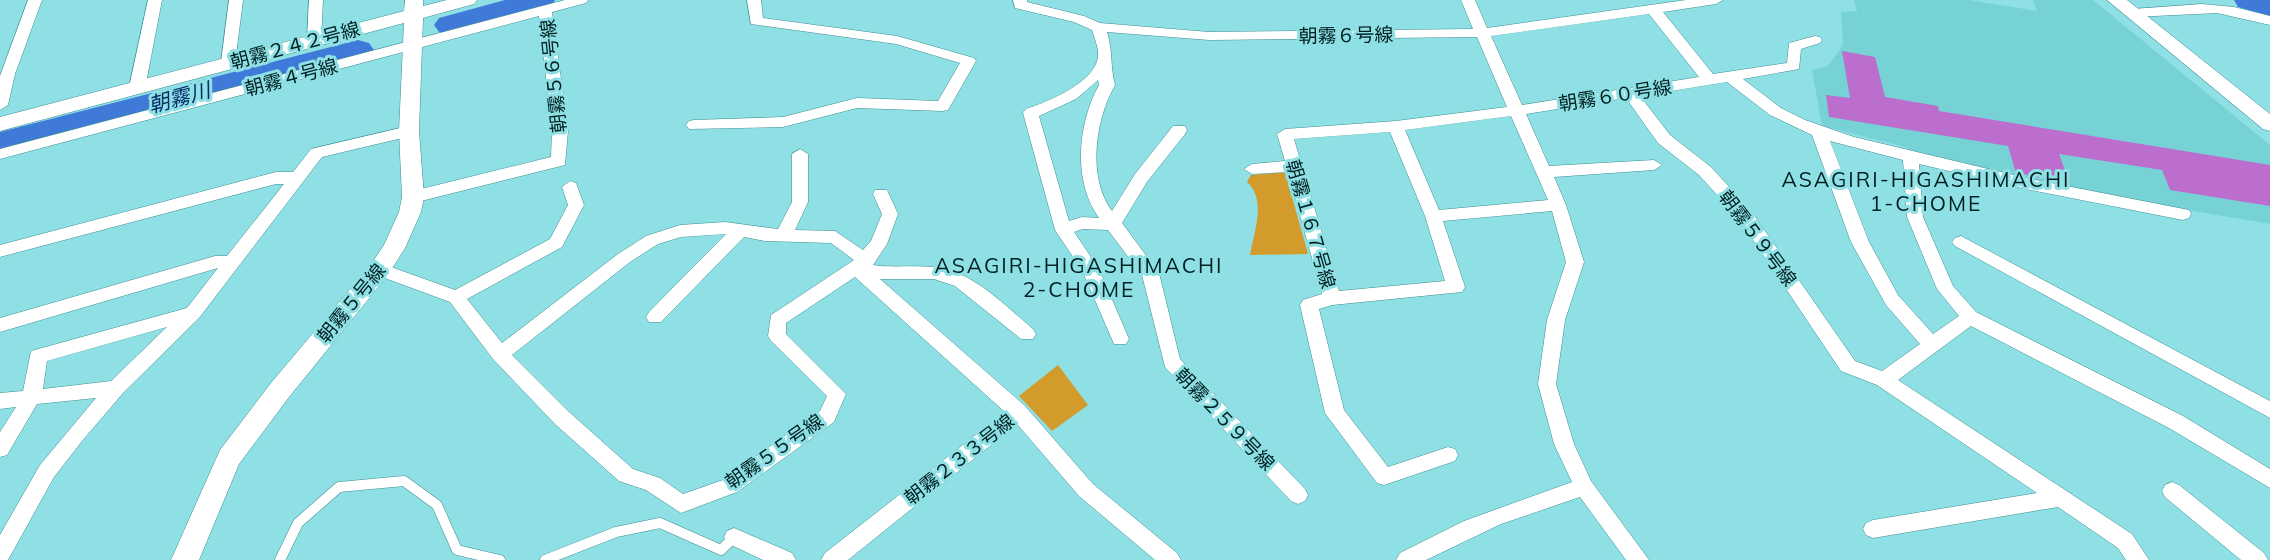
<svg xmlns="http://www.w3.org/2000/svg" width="2270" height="560" font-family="Mulish,'Noto Sans JP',sans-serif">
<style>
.built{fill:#77d2d6}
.green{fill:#d39b2b}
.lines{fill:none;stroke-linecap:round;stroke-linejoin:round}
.river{fill:#407ad9;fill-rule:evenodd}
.building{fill:#bb6ecd}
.service-casing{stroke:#3e8f93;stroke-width:11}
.minor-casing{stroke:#3e8f93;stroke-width:1}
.tertiary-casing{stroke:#3e8f93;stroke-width:1}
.service{stroke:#fff;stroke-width:10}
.minor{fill:#fff;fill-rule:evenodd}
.tertiary{fill:#fff;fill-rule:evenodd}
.labels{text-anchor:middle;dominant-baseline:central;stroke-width:6;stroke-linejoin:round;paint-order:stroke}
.street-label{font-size:19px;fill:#002022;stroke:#8fe0e4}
.water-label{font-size:21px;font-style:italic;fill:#082e6a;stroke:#8fe0e4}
.neighbourhood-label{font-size:21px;letter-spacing:2px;fill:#002022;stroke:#8fe0e4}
</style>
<rect width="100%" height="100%" fill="#8fe0e4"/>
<path class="built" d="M1854 0H1969L2037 11 2033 0H2093L2270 145V224L2033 184 1920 155 1905 147 1822 126 1812 70 1828 66 1843 45 1841 12 1857 11Z"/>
<path class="green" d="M1285 172 1308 254 1250 255C1254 232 1267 200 1247 182L1251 175Z
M1058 365 1088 405 1052 431 1019 396Z"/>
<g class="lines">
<path class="river" d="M505 0H555L551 7 450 34 439 32 434 25 439 18Z
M2234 0H2270V16L2238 7Z
M358 40 369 43 374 50 369 57 0 156V132Z"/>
</g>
<path class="building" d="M1842 51 1875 57 1885 97 1938 106 1939 111 2270 165V206L2170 190 2162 170 2059 154 2070 184 2027 175 2016 173 2008 146 1829 117 1826 95 1850 98Z"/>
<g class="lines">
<g class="service-casing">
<path id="service" d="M280 560 298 523 339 487 404 481 437 505 457 550 500 560
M545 560 616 532 660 523 721 550 734 537"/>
</g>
<g class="minor-casing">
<path id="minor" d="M28 0H42L15 74 8 105 0 110V76Z
M148 0H162L145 88 137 93 129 88Z
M229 0H243L235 63 228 68 221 63Z
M309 0H323L321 40 314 44 307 40Z
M565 0H588L586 3 552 12 568 131 565 165 413 203 405 197 413 191 551 157 552 131 539 16 0 159V149Z
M747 0H761L763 18 897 36 974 58 976 61 948 110 943 111 857 108 783 127 689 129 686 125 689 121 694 120 783 117 857 98 938 101 960 63 896 44 751 24Z
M1013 0H1027V2L1084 16 1100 23 1209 32 1473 29 1461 0H1475L1487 28 1686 0H1723L1716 4 1663 12 1713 74 1787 63 1789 43 1815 36 1820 37 1822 40 1820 43 1801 49 1799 69 1743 79 1781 108 1805 120 1854 137 2026 178 2189 210 2191 214 2189 218 2183 220 2026 189 1919 164 1923 217 1953 286 1976 312 2183 416 2270 469V488L2169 428 1971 326 1898 380 2132 534 2149 560H2126L2118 548 2058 507 1873 538 1866 535 1863 529 1866 523 1873 520 2037 493 1877 385 1841 371 1739 219 1699 175 1658 143 1626 98 1526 114 1549 166 1654 160 1662 165 1654 170 1554 177 1566 205 1584 262 1565 320 1556 384 1574 444 1591 481 1649 560H1626L1580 497 1501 524 1426 560H1396L1400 553 1464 521 1572 482 1554 444 1538 384 1547 320 1566 262 1552 211 1443 221 1465 287 1462 292 1332 305 1319 309 1344 410 1388 467 1448 447 1455 449 1458 455 1455 461 1384 485 1377 483 1325 413 1300 305 1303 300 1322 294 1288 172 1252 174 1244 169 1252 164 1285 161 1277 134 1285 129 1396 121 1507 107 1477 37 1209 40 1107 32C1113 51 1110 66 1115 85 1095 120 1087 178 1112 211L1135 174 1173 126H1185L1187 130 1185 134 1147 182 1122 223 1159 273 1180 359 1305 489 1308 495 1305 501 1298 504 1291 501 1165 367 1142 275 1108 230 1083 229 1074 232 1099 269 1129 339 1126 344H1114L1082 270 1055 230 1023 113 1026 109C1048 102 1102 80 1098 51 1097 44 1094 36 1092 30L1074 22 1015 8ZM1649 14 1699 77 1522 105 1491 36ZM1098 80 1099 85C1078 123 1072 181 1099 218L1082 217 1069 221 1039 116 1076 99ZM1727 82 1770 115 1812 135 1851 242 1886 305 1920 344 1882 371 1855 361 1751 211 1711 167 1670 135 1640 96ZM1511 116 1548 200 1439 210 1405 130ZM1390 132 1425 216 1445 281 1339 291 1294 139ZM1830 141 1903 160 1907 217 1937 289 1959 316 1933 334 1898 295 1869 242Z
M2202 4 2234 7 2270 16V25L2217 13 2133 17 2126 13 2133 9Z
M409 126 417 131 415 135 322 157 199 318 123 393 82 441 54 477 8 560H0V535L40 465 96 398 37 404 7 455 0 457V432L16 407 0 409V393L23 391 31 351 187 308 218 268 0 332V318L215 256H227L284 184H276L0 257V245L276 172H293L311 149ZM167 327 111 381 43 389 47 361Z
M800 149 808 154V202L795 230 835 231 863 250 871 241 882 214 873 194 875 190H887L898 214 887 244 873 265C893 268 912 265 933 267 972 270 1004 305 1033 329L1036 334 1033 339H1021L955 286 934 279H880L1025 406 1093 484 1177 553 1181 560H1155L1079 496 1017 424 848 560H821L825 553 1005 412 855 277 786 323V334L846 394 834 422 737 492 681 513 646 490 619 481 555 424 493 359 450 302 374 274 371 269 374 264 380 263 455 290 550 239 568 205 562 187 570 181 576 183 584 205 562 247 467 299 502 343 618 254 646 236 680 225 725 222 778 229 792 202V154ZM726 234 649 312 646 317 649 322H661L744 237 765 241 831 243 854 260 771 315 768 336 771 341 827 396 820 411 723 480 683 494 660 478 633 469 569 412 512 355 630 262 658 244 681 237Z
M1961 236 2270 401V418L1955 246 1952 242 1955 238Z
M2172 482 2179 485 2264 553 2268 560H2241L2165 497 2162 491 2165 485Z
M734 528 792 553 796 560H763L727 543 724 537 727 531Z"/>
</g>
<g class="tertiary-casing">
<path id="tertiary" d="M405 0H423V6L447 0H477L474 4 423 18 419 131 424 197 421 212 405 248 388 275 289 397 239 464 199 560H171L220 450 271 383 372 263 384 245 399 212 402 197 399 131 404 23 0 131V117L404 11Z
M2107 0H2127L2270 114V131L2263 129Z"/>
</g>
<use href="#service" class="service"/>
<use href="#minor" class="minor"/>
<use href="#tertiary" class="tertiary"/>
</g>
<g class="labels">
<g class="street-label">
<text transform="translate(1346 35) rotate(-1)">朝霧６号線</text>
<text transform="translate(295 45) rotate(-15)">朝霧２４２号線</text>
<text transform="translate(553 76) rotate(-96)">朝霧５６号線</text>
<text transform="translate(291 77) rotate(-15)">朝霧４号線</text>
<text transform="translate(1615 95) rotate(-9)">朝霧６０号線</text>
<text transform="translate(1311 224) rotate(74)">朝霧１６７号線</text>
<text transform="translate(1758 238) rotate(53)">朝霧５９号線</text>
<text transform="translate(351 303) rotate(-51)">朝霧５号線</text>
<text transform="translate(1225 419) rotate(46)">朝霧２５９号線</text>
<text transform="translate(774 451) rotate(-35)">朝霧５５号線</text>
<text transform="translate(959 459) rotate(-38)">朝霧２３３号線</text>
</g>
<g class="water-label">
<text transform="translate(179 97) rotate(-15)">朝霧川</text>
</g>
<g class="neighbourhood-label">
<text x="1926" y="179">ASAGIRI-HIGASHIMACHI<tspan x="1926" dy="24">1-CHOME</tspan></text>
<text x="1079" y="265">ASAGIRI-HIGASHIMACHI<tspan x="1079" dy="24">2-CHOME</tspan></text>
</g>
</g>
</svg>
